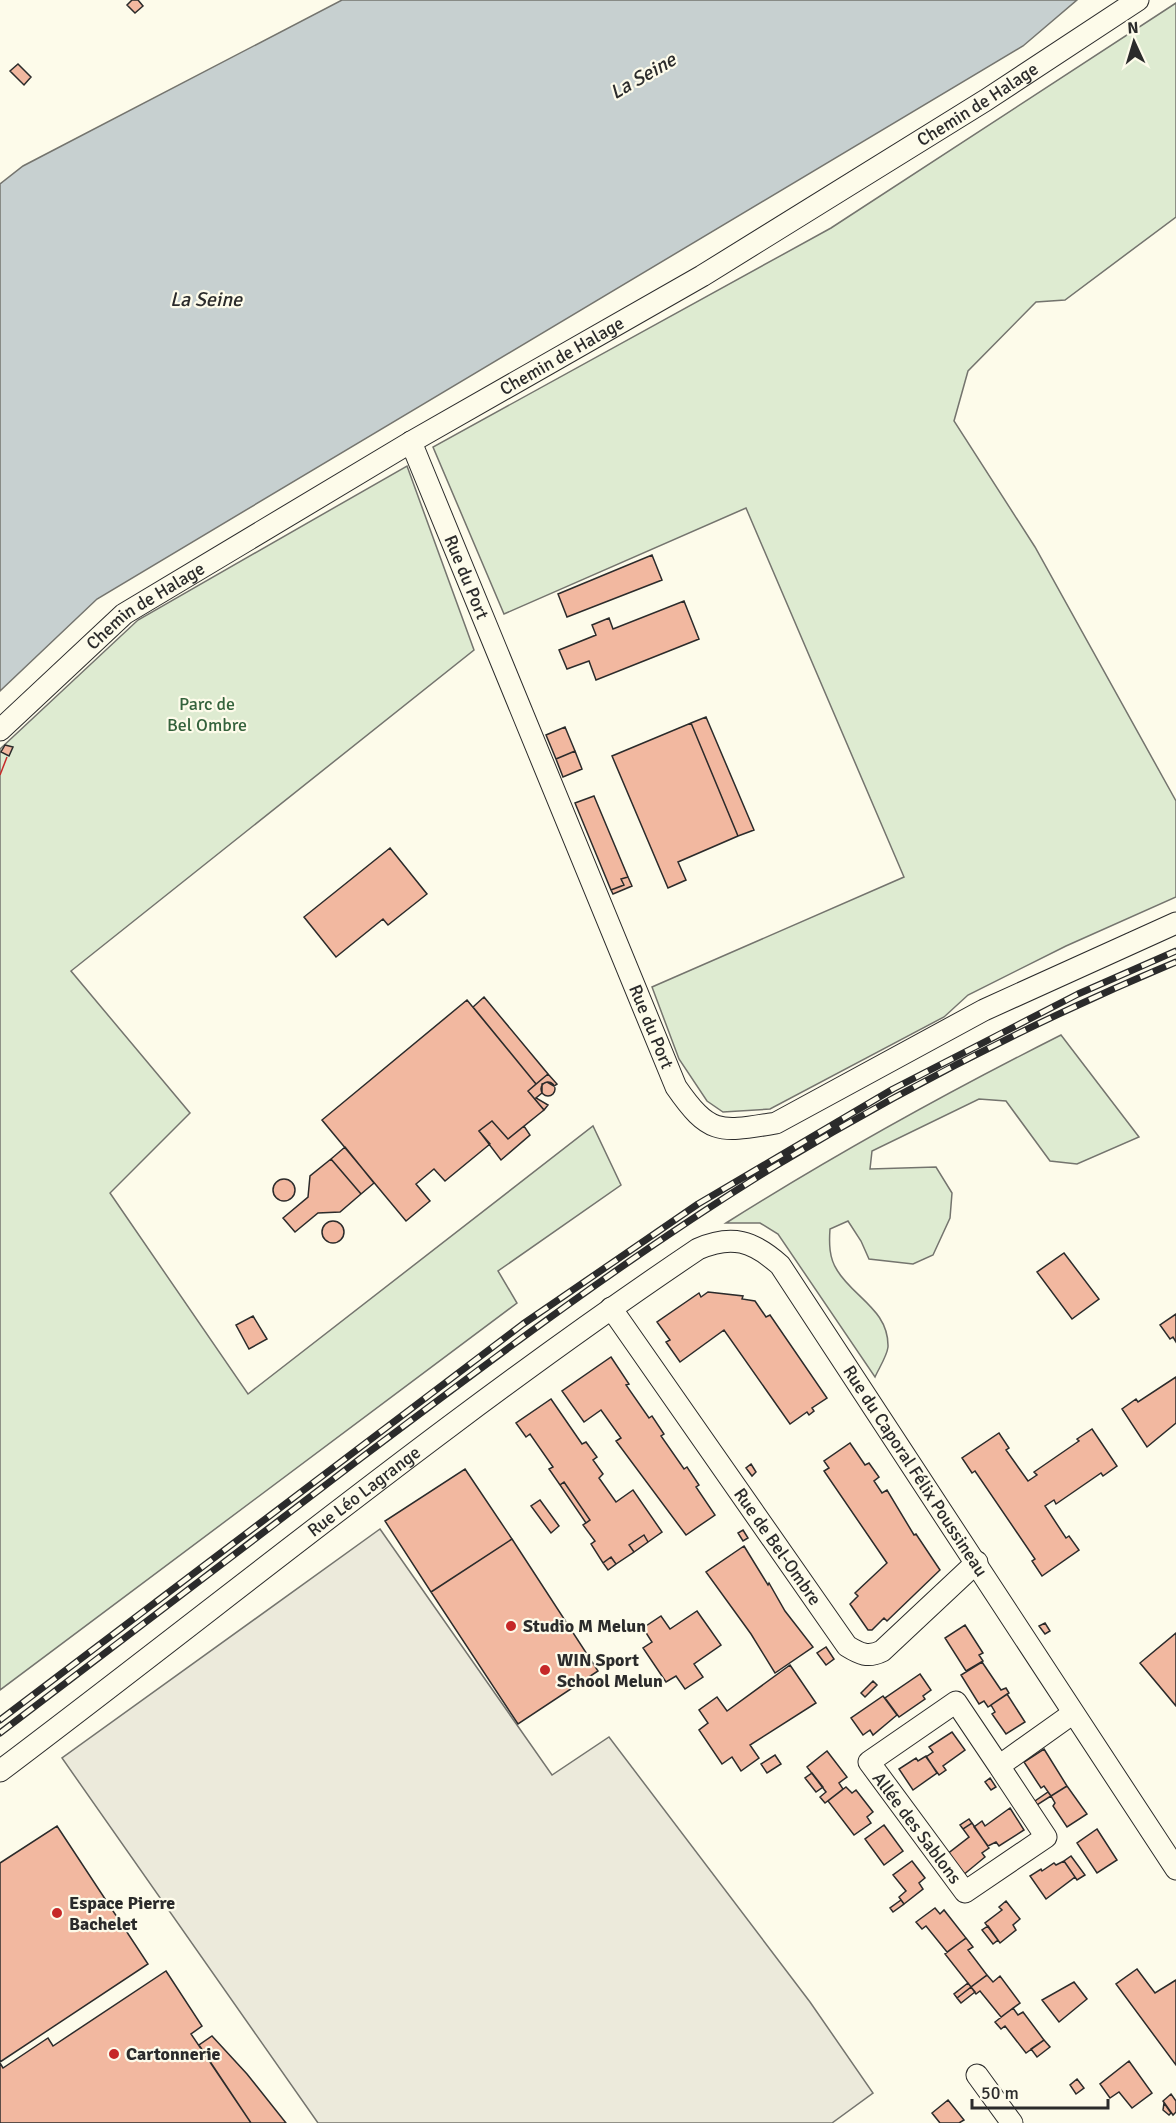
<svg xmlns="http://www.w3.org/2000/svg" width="1176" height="2123" font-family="Signika,sans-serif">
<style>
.green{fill:#deebd1;stroke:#74746e;stroke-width:1.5}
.parking{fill:#eceadb;stroke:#74746e;stroke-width:1.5}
.water{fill:#c7d0d0;stroke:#74746e;stroke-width:1.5}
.building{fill:#f2b8a0;stroke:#2b2b2b;stroke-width:1.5}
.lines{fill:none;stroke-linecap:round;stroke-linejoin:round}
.minor-casing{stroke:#2b2b2b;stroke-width:23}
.minor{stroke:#fdfbea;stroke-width:21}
.rail-casing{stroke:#2b2b2b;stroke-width:7}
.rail{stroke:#fdfbea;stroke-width:4.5;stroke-dasharray:14;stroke-linecap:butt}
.power{stroke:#c62828;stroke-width:1.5;stroke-dasharray:21 4.5 3 4.5;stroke-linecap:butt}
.poi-dot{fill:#c62828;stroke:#fdfbea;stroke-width:2}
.labels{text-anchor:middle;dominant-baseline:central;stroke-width:4.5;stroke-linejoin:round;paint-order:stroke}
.street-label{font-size:18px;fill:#2b2b2b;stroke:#fdfbea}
.park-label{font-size:18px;fill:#34623c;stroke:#fdfbea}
.poi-label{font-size:18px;font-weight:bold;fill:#2b2b2b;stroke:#fdfbea;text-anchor:start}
.water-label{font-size:20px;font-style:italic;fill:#2b2b2b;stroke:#fdfbea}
</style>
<rect width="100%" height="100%" fill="#fdfbea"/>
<path class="green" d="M1176 3V217L1065 300 1036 302 968 371 954 421 1035 547 1176 801V897L1066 946 968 995 944 1017 770 1109 723 1112 707 1101 679 1059 652 987 904 877 746 508 504 614 433 447 831 228Z
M407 466 474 650 71 971 190 1113 110 1193 248 1394 593 1126 621 1185 498 1271 517 1303 0 1690V749L138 620Z
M1061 1035 1139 1137 1077 1164 1050 1161 1006 1101 979 1099 872 1151 870 1169 936 1167 952 1193 950 1218 933 1255 913 1264 869 1259 861 1241 848 1221 830 1229C829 1243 829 1258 837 1270 853 1297 889 1310 888 1347 887 1356 879 1368 875 1377L778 1234 760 1223H726C834 1155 946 1093 1061 1035Z"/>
<path class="parking" d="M380 1529 552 1775 609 1737 810 2002 873 2093 832 2123H318L62 1758Z"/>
<path class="water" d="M342 0H1077L1023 46 97 599 0 691V184L23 166Z"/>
<path class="building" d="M132 0H138L143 6 135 13 127 5Z
M18 64 31 77 24 85 10 71Z
M652 555 662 580 567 617 558 594Z
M684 601 699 639 596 680 589 661 567 669 559 650 596 635 592 625 609 618 613 629Z
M706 717 754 830 738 836 691 723Z
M691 723 738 836 678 862 686 880 668 888 612 756Z
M565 727 575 751 556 759 546 735Z
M5 745 13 747 9 756 1 752Z
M575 751 582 769 563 777 556 759Z
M594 796 628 877 621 879 624 885 611 890 575 803Z
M390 848 427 894 388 925 383 919 336 957 304 917Z
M628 877 632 886 613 894 611 890 624 885 621 879Z
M484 997 548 1074 536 1084 473 1007Z
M467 1000 536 1084 528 1091 544 1110 508 1139 492 1121 479 1131 490 1144 445 1181 434 1169 416 1184 430 1201 406 1221 322 1120Z
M548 1074 557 1084 554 1086 547 1082 542 1084V1093L536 1098 548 1105 544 1110 528 1091Z
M541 1089a7 7 0 1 1 14 0a7 7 0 1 1-14 0Z
M492 1121 508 1139 524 1126 530 1135 501 1160 479 1131Z
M345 1147 374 1183 361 1194 331 1159Z
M331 1159 361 1194 340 1212 318 1213 295 1232 283 1218 308 1197 310 1176Z
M273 1190a11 11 0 1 1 22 0a11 11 0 1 1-22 0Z
M322 1232a11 11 0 1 1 22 0a11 11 0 1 1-22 0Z
M1064 1253 1099 1299 1072 1319 1037 1272Z
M708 1292 743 1296 742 1299 755 1301 766 1317 770 1315 827 1398 812 1408 814 1411 809 1415 807 1412 790 1424 724 1330 680 1362 666 1342 670 1340 657 1322 699 1293 701 1297Z
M1176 1314V1342L1173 1337 1170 1339 1160 1325Z
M253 1316 267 1339 249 1349 236 1325Z
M611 1357 629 1384 626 1385 649 1418 652 1416 664 1434 661 1436 684 1469 687 1467 699 1485 696 1487 715 1515 686 1535 616 1441 621 1438 601 1410 584 1422 562 1391Z
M1176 1377V1423L1147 1447 1122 1409 1136 1399 1138 1402Z
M551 1399 582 1444 586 1442 597 1457 593 1460 603 1474 599 1478 616 1502 633 1490 662 1532 648 1542 644 1535 629 1545 634 1552 616 1564 611 1557 603 1563 591 1544 595 1541 583 1525 590 1520 564 1482 560 1485 549 1469 553 1467 530 1434 526 1437 516 1423Z
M1092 1429 1117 1466 1103 1476 1101 1473 1056 1504 1054 1500 1045 1506 1066 1538 1069 1536 1079 1550 1042 1576 1032 1561 1035 1559 975 1471 972 1473 962 1458 999 1433 1009 1448 1006 1450 1028 1481 1037 1475 1034 1472 1079 1441 1077 1439Z
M850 1443 865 1465 869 1463 879 1477 874 1481 882 1493 887 1490 914 1535 916 1534 940 1570 887 1621 884 1618 872 1630H868L850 1604 858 1596 855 1593 887 1563 824 1471 829 1468 824 1461Z
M751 1464 756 1472 752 1476 746 1468Z
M465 1469 512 1539 431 1592 385 1521Z
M564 1482 590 1520 586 1523 560 1485Z
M540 1500 559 1526 551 1533 531 1506Z
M743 1530 748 1538 743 1541 738 1533Z
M644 1535 648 1542 634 1552 629 1545Z
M512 1539 598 1671 518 1724 431 1592Z
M744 1546 768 1585 769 1583 785 1611 813 1647 775 1673 751 1634 706 1572Z
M611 1557 616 1564 608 1570 603 1563Z
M697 1611 721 1645 694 1664 703 1677 685 1689 676 1676 666 1682 643 1648 652 1642 643 1628 661 1616 670 1629Z
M1045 1623 1050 1631 1045 1634 1039 1626Z
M965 1625 983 1653 979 1655 983 1661 966 1671 945 1638Z
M1176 1633V1706L1140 1663Z
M826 1647 834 1659 826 1665 817 1653Z
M982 1662 1001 1690 1006 1688 1009 1693 988 1707 984 1701 979 1704 961 1675Z
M790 1665 816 1703 750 1745 759 1758 741 1771 732 1757 722 1764 699 1730 708 1723 699 1710 717 1697 727 1711Z
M920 1674 931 1690 923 1696 925 1699 899 1717 885 1698Z
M873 1681 877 1685 865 1697 861 1693Z
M1007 1694 1025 1722 1006 1734 992 1714 995 1712 991 1705Z
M883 1696 897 1715 873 1735 870 1730 863 1735 851 1718Z
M952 1732 965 1750 943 1766 946 1770 939 1775 926 1757 933 1752 929 1747Z
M1044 1749 1067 1786 1051 1796 1044 1786 1041 1788 1024 1762Z
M827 1751 847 1777 839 1783 843 1789 825 1803 820 1797 826 1792 807 1767Z
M775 1755 781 1764 767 1773 761 1764Z
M926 1756 937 1773 913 1790 899 1769 916 1758 918 1761Z
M812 1773 823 1787 816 1792 805 1778Z
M990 1778 996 1787 991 1790 985 1782Z
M1067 1786 1087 1814 1067 1827 1053 1806 1055 1803 1051 1796Z
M846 1787 852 1793 856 1790 873 1812 867 1817 871 1823 854 1835 828 1801Z
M1048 1792 1051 1796 1037 1805 1035 1801Z
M1010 1808 1024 1830 999 1846 996 1842 988 1846 974 1827 982 1821 985 1826Z
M969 1819 972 1823 963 1829 960 1825Z
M972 1823 989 1848 982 1853 985 1857 962 1876 946 1855 969 1837 963 1829Z
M884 1825 903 1851 884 1865 865 1839Z
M57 1826 148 1964 0 2062V1863Z
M1097 1829 1117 1860 1097 1873 1077 1843Z
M1071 1856 1085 1875 1077 1880 1064 1861Z
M912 1861 925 1878 919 1883 923 1889 904 1904 899 1897 906 1891 893 1875Z
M1064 1861 1075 1877 1046 1899 1030 1876 1041 1869 1042 1871 1054 1863 1056 1865Z
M901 1900 904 1904 893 1912 890 1908Z
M1006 1901 1020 1919 1013 1925 1016 1930 1000 1943 985 1923 1002 1910 999 1907Z
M935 1908 940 1914 944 1910 966 1938 947 1952 926 1926 922 1929 916 1922Z
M988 1926 998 1940 993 1944 982 1930Z
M966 1938 973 1947 968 1950 987 1975 971 1987 945 1954Z
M1137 1969 1155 1993 1176 1980V2065L1116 1984Z
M166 1971 202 2026 191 2034 251 2123H0V2063L3 2068 48 2038 53 2046Z
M987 1975 993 1982 1000 1976 1020 2003 1001 2017 980 1991 976 1994 971 1987Z
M1074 1982 1087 1999 1059 2022 1042 2000Z
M968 1983 971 1987 957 1998 954 1994Z
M971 1987 975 1992 961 2003 957 1998Z
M1013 2008 1018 2015 1023 2012 1044 2040 1026 2053 1005 2026 1001 2029 995 2022Z
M212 2036 247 2074 286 2123H251L199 2045Z
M1044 2040 1050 2047 1037 2057 1031 2049Z
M1129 2061 1152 2093 1132 2108 1119 2092 1110 2098 1100 2084Z
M1077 2079 1084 2088 1076 2094 1070 2085Z
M1171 2094 1176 2101V2112L1173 2115 1163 2101Z
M948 2100 964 2120 959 2123H940L932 2113Z
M1164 2103 1171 2113 1169 2115 1163 2110Z"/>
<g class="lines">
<g class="minor-casing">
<g id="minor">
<path id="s1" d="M411 442 676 1087C710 1136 720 1132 776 1123L984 1010 1176 923"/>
<path id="s2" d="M0 730 124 614 411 442 702 276 986 100 1138 0"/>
<path id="s3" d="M611 1308 847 1646C860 1654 868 1658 882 1651L977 1562"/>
<path d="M999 1766 1046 1837 965 1892 869 1762 956 1702 999 1766 1072 1714"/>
<path id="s4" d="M0 1771C232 1596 457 1411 698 1249 732 1234 753 1241 780 1265 913 1466 1043 1668 1176 1869"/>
<path d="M977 2075 1012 2123"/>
</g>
</g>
<use href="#minor" class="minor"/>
<g class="rail-casing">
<path id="rail" d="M0 1720 523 1324 698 1204 893 1089 1078 994 1176 951
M0 1733C120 1641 241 1550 361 1458 495 1357 629 1256 772 1168 901 1090 1037 1020 1176 962"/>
</g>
<use href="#rail" class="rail"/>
<path class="power" d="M0 775 7 757"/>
</g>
<g class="poi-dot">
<circle cx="511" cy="1626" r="6"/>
<circle cx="545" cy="1670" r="6"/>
<circle cx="57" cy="1913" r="6"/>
<circle cx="114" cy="2054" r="6"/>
</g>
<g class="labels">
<g class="street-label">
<text stroke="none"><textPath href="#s2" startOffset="1164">Chemin de Halage</textPath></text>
<text stroke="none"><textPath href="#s2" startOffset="678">Chemin de Halage</textPath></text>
<text stroke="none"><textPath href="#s1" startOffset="146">Rue du Port</textPath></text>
<text stroke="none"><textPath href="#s2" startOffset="192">Chemin de Halage</textPath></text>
<text stroke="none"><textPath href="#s1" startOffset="632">Rue du Port</textPath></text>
<text stroke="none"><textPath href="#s4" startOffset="1208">Rue du Caporal Félix Poussineau</textPath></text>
<text stroke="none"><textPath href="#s4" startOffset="459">Rue Léo Lagrange</textPath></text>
<text stroke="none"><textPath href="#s3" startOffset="291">Rue de Bel-Ombre</textPath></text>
<text transform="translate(917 1828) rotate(53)">Allée des Sablons</text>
</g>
<g class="park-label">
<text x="207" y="704">Parc de<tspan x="207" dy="21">Bel Ombre</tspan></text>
</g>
<g class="poi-label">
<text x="523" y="1626">Studio M Melun</text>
<text x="557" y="1660">WIN Sport<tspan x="557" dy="21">School Melun</tspan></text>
<text x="69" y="1903">Espace Pierre<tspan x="69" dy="21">Bachelet</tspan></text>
<text x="126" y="2054">Cartonnerie</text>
</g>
<g class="water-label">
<text transform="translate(643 76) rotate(-30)">La Seine</text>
<text x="206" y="299">La Seine</text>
</g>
</g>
<g transform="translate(1134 42) rotate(356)" stroke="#fdfbea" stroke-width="4.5" paint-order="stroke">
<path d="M0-4.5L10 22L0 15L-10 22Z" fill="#2b2b2b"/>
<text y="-9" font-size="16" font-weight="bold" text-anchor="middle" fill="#2b2b2b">N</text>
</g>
<path d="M972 2099v9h136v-9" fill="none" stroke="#2b2b2b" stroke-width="3"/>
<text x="981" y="2099" font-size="18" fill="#2b2b2b" stroke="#fdfbea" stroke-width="4.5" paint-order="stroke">50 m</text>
</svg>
